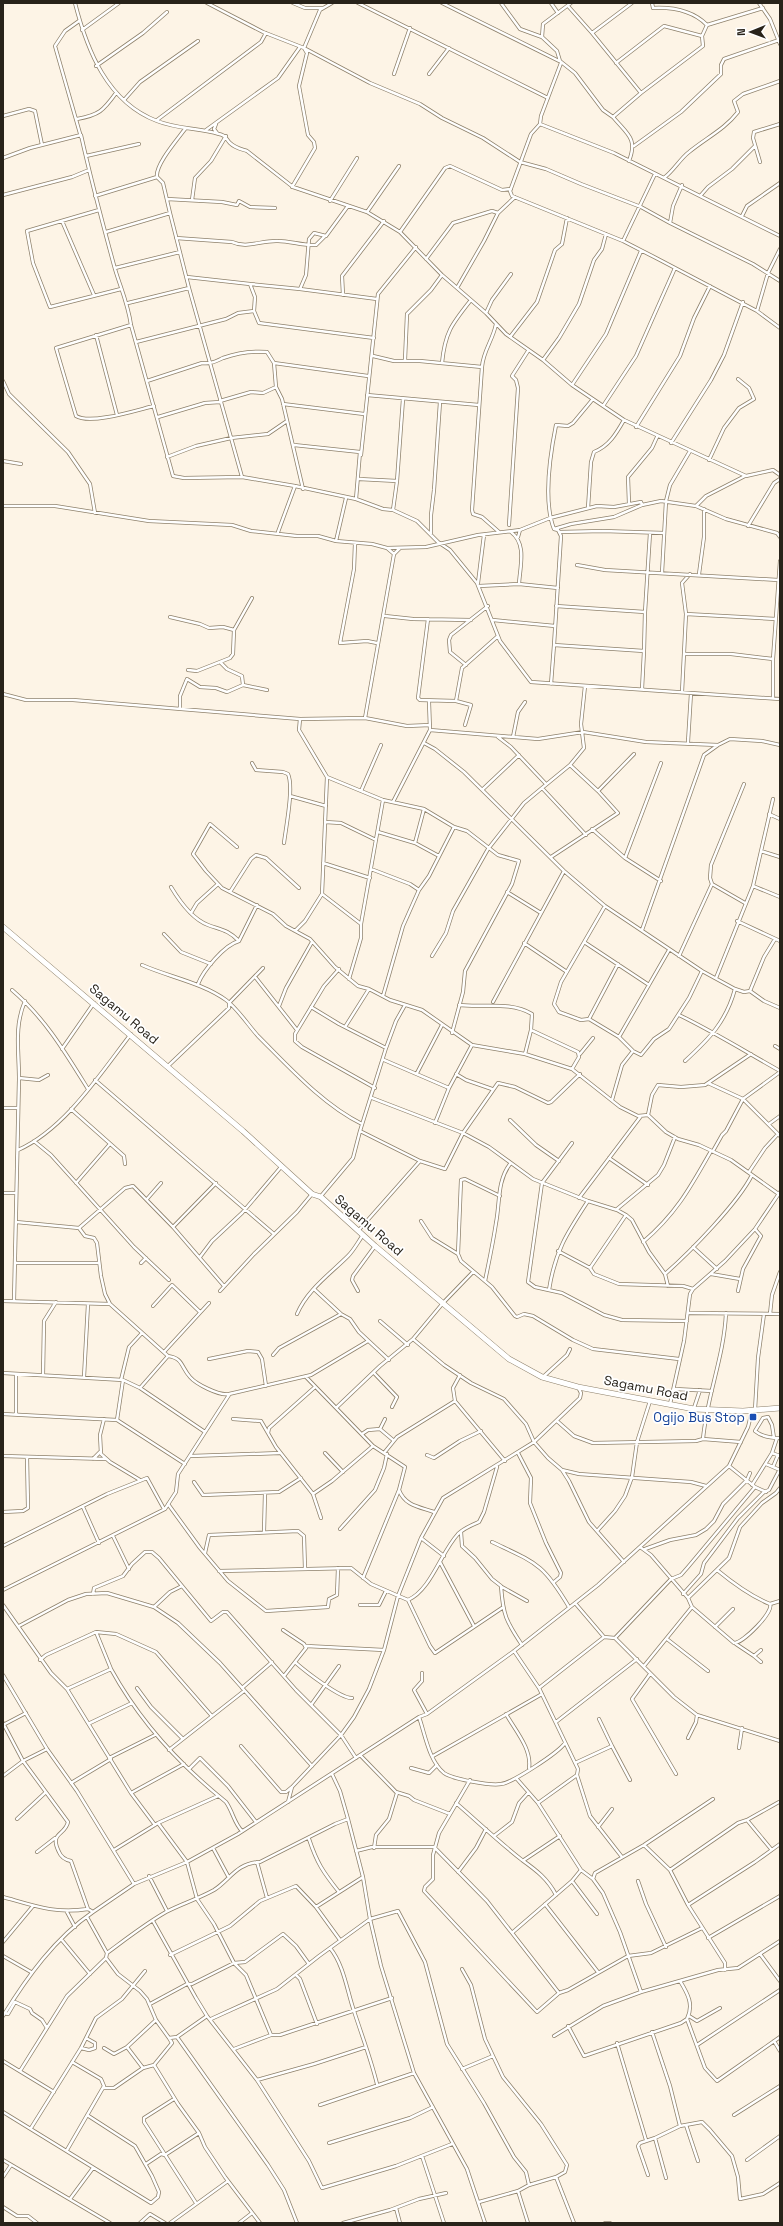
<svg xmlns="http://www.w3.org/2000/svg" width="783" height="2226" font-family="'Space Grotesk',sans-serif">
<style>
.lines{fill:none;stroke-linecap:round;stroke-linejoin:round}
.street-casing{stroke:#8e816b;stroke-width:4}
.highway-casing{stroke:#8e816b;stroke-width:6}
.street{stroke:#fff;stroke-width:2.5}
.highway{stroke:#fff;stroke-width:5}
.transit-dot{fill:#1a4fb4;stroke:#fff;stroke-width:1.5}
.labels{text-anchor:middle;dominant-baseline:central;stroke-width:3.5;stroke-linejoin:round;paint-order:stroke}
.street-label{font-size:13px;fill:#28231a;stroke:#fff}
.transit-label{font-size:13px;fill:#164399;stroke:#fff;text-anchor:end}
</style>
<rect width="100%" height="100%" fill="#fdf4e6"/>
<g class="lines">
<g class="street-casing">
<path id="street" d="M75 3C87 50 107 102 157 121 177 129 198 128 219 134 226 135 226 139 230 143 235 148 241 149 247 151L293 187 367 212 400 232 442 275 486 313 506 334 543 360 572 385 624 420 746 476 773 470 780 475
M207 3 263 32 304 48 370 83 420 104 442 118 483 138 520 162 546 169 581 184 641 207 670 223
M293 3 305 8H323
M358 3 548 98
M442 3 559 61
M501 3 520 29 542 37 557 51 560 61 575 73 603 110 613 117 641 93 592 33 632 3
M551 3 558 13
M652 3 653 8C673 7 693 11 707 25L763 8
M759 3 770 19 780 44
M568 6 592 33
M79 21 65 31 55 46 81 137
M82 30 119 3
M542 37 543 24 571 3
M561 63 541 116 540 124 531 134 510 191 512 196 623 241 658 259 757 311 780 328
M616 63 664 26 702 36
M96 66 143 33 167 12
M394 74 410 28
M429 74 449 48
M641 93 703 46 702 36 707 25
M124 100 140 82 198 41
M3 116 29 109 35 111 42 145
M613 117C627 134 638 138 629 161
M77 119C99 115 103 111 116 93
M157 120 261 42 266 33
M216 124 214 129 217 133
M540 124 614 153 780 236
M206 130 278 78 300 47
M634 146 681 112 721 74V65L724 59 779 40
M86 156 139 144
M3 158 30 148 81 135C91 180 103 225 115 269 121 289 128 304 131 325L173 476 184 478 242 477 295 486 356 499 383 509 393 510 417 521 438 542 450 550 477 583 500 641 531 682 780 699
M760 162 753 138 754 132 780 124
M157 177 163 183 170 213
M665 177C674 170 680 159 689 152 706 138 725 129 738 112L734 101 743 94 780 81
M682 185 673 206 670 223 753 264 780 281
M292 187 315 148 314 142 308 135 299 86 307 53 304 48 320 10 332 3
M3 195 72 177 89 170
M701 195 708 187 732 169 755 146
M95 196 157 177C155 165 177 140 185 129
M167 199 222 202 237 205 239 201 250 207 275 208
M192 200 195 178 211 161 226 136
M330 201 357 158
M99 210 27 231 33 263 50 307 121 289
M367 212 399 166
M742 216 747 206 780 183
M62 221 94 295
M106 232 170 213 189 288 242 477
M400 232 445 168 450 166 502 190 511 189
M176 238 232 242C247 249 262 240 278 241 291 241 303 246 316 245L325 236
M623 241 655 174
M426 259 453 223 492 211 498 213
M115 268 180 252
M187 277 250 284 255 297 254 311
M250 284 300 289 306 275 309 239 314 233 326 236 348 206
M457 288 484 241 498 213 515 197
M300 289 377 299
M343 295 342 276 384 221
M128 303 189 288
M757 311 768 273 780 249
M486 313 492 300 511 274
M131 325 56 348 76 416C91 425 137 410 154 406
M96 335 117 415
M510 337 537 302 555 250 562 244 567 218
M136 342 226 319 238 313 254 311 259 323 374 338
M373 356 394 361H420L482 367 472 510 473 514 482 517 499 532
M405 360 407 314 431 290 442 275
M543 360 559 338 579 304 594 260 602 249 606 234
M274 363 276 387 282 399 303 489
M442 363C445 332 452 324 471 300
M482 367C483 351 493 340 496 324
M3 381 9 394 68 452 90 484 95 513
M147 381 202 363C211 364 214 362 223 358 237 353 253 351 267 352L274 363 368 376
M572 385 606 334 641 251
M367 395 479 405
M220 401 251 392 263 393 276 387
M283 404 364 414
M603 406 636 356 675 268
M158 417 205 403 220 402
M636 427 680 356 694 318 710 286
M671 443 711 380 724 355 743 302
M294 445 360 452 356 499
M360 452 361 455 378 294 416 247
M167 457 196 446 231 438 268 434 287 421
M709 460 724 428 739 408 754 399 749 388 738 379
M3 461 21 464
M359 479 397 481
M629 504 628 477 652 448 657 437
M3 506H55L149 521 232 525 251 531 297 536H318L336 541 372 544 387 548 426 547 478 535 520 530
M696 506 726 519 777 533 780 537
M588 508 591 462 594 452C609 446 616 434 624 420
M393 510 397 481 403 399
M509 525 518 388 516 380 512 376 528 351
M748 526 774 483 780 479
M554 529 571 524 614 517 642 505 661 501 696 506 706 496 745 476
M278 532 295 486
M560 532 603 531 664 533
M431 533V515L434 490 440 402
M518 537 520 530 550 518 597 506 614 507 641 502 642 505
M336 541 346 498
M355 543 354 569 340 643 367 641 377 643
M387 548 394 554
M577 565 605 570 778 580
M662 573 666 501 670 485 690 451
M699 574 704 537V509
M478 583 484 535
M519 584 558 588
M479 586 519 584C520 566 527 544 511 532
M556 606 645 612 650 533
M686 614 776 619
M385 616 413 619 471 620
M170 617 200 624 209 628 223 627 234 630 252 598
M428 619 418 698 420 700 456 701
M493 620 555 626
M554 645 561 536 558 530 554 529C543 501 550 455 556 425L568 426 573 423 593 399
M684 654H731L773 659
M466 665 450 652 449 640 451 635 488 606
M188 670 197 671 230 658 233 654 234 630
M551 684 554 645 644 651 645 612
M243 685 267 690
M642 689 644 651
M682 692 686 614 682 583 690 574
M3 694 26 700H73L300 719 365 718 407 726 430 725
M773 698V659L780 561
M180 709V696L187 679 200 687 216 688 227 692 243 685 242 676 227 669 221 663
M365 718 394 554 400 548
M300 719 299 730 302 735 327 777 322 894 361 924
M465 725 471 705 456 701 462 668 498 636
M430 730 538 739 583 732 646 742 718 745 730 739 762 741 780 745
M498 737 511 747 546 784
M513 737 518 712 525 702
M688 742 691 693
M424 743 435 749 464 772 564 871 605 906 702 971 735 989 744 992 750 991 764 1001 780 1008
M252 763 256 770 283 772 288 774C294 787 286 827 284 843
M570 765 542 788 586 835
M327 777 383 800 424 809 454 827 467 831 498 855 519 861 512 884 465 971 463 992 452 1033
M744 784 711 865 710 878 712 884 745 903
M482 790 519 755
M361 791 381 745
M598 791 634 754
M290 796 326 806
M393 802 430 730 429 702
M769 814 780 819
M325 822 341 823 376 840
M592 829 625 858
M378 832 415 843 439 856
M415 843 424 809
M237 847 210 824 193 854 206 871 222 888 273 914 286 926 310 939 335 967 358 986 369 989 390 1000 422 1010 472 1045 525 1054 572 1069 620 1107 638 1116 648 1115 666 1132 678 1139 699 1145 731 1160 780 1195
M761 851 780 857
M551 857 618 813 598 791 570 765 584 748 581 724 585 686
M323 863 370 878
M371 869 410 884 419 890
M661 881 625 858 661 763
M753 886 780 897
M171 887C180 902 192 919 208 925 222 930 228 930 239 941
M230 892 251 859 256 855 266 858 299 888
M507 892 541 913
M605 906 561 982 554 1004 559 1012 581 1020 589 1019 619 1037 633 1051 641 1055 654 1039 669 1029 689 998 702 971
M191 913 197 903 218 884
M737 921 780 941
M642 930 704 755 718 745
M295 931 305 921 322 894
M164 934 181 952 211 964
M584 942 649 985
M524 943 567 972
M432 956 446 933 453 911 488 849 524 803 542 788
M679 956 712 884
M142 965C169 977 203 983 226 1000 238 1009 248 1025 258 1036 289 1067 323 1105 362 1124
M339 969 324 986 295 1034V1041L302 1047 375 1088
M256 978 297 1030
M716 978 753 886 773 799
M349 979 361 938V924L383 800
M198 984C203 971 224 945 239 941L257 905
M12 990C45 1018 65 1052 88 1089
M750 991 764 957 775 939
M383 996 403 926 419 890 429 876 454 827
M493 1002 564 871
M459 1005C483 1008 510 1001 532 1014L531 1030 525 1054
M279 1006 286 988 312 942
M311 1007 339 1024 386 1048
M679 1015C714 1032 746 1052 780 1071
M589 1019 618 964
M345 1027 369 989
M531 1030 578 1052 579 1057 572 1069
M619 1037 669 950
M775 1046 780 1049
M62 1049 94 1003
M580 1054 593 1038
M384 1060 449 1088
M685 1061C709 1039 726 1022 735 989
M168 1066 229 1008V1003L263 968
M417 1073 442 1025
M456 1074 466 1080 492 1089
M19 1078 39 1080 48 1075
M95 1080 274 1234
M708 1083 743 1099 780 1136
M372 1098 463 1133 489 1147 533 1179 588 1201 617 1210 626 1215 632 1220 649 1252 665 1274 668 1286
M612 1100 622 1065 633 1051
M3 1108H18
M71 1109 124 1156 125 1164
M648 1115 652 1095 658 1085 681 1087 705 1085 751 1054
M510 1120 536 1145 559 1161
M435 1123 449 1088 472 1045
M769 1124 780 1116
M360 1131 420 1161 445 1169 463 1133 498 1083 515 1087 548 1103 551 1102 580 1074
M34 1141 51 1155 134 1247 169 1280
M572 1143 542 1183 528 1282 535 1287 562 1293 604 1315 622 1320 687 1321
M18 1150C65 1129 100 1074 131 1034
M713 1151 722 1135 726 1131 743 1099 780 1072
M609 1158 648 1185
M749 1172 765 1148 778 1134
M76 1183 109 1145
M3 1193H16
M321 1196 353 1158 360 1131 386 1048 396 1021 405 1005
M500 1196 465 1179 461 1180 458 1254 461 1261 492 1287 515 1316 517 1317 524 1314 533 1316 573 1340 593 1349 679 1359
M579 1198 641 1116
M147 1199 161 1183
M617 1209 658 1175 664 1165 675 1137
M421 1221 432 1238 458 1254
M16 1222 79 1228 85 1236 94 1238 97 1243 101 1276 105 1294 110 1304 168 1356C183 1358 181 1367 190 1377 196 1384 219 1396 229 1394L311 1375 368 1341
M173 1227 216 1183
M79 1228 125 1188 133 1186 173 1227 224 1286
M358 1231 420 1161
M643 1242C676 1214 690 1188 711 1151
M693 1247 717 1269
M558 1251 590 1268 594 1274 619 1284 683 1286 693 1289 725 1261 755 1229 780 1192
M200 1257 212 1241 242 1213 281 1167
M15 1263H99
M141 1263 146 1258
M590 1268 626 1215
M665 1274C690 1252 738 1203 752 1175
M711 1274 740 1279
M485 1281C489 1262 493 1243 496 1223 500 1203 497 1181 510 1164
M314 1289 341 1314 350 1319 359 1332 389 1360
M549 1290C555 1251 567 1233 588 1201
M220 1291 254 1254 297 1212 312 1194
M358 1291 352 1280 353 1276 375 1246
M738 1291 743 1269 761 1236 755 1229
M3 1301 110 1304
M14 1301C16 1227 18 1153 19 1079 19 1051 14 1026 25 1001
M153 1306 172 1285 200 1312
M689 1313 780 1314
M297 1314C307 1290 330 1274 348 1256 354 1250 358 1242 363 1235
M770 1314 772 1295 780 1272
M380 1321 408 1345
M413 1339 444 1365 471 1383 504 1399 526 1424 534 1442 548 1458 562 1470 579 1474 691 1482 706 1486
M164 1352 209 1303
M273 1355 279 1348 341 1314
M209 1359 248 1351 258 1352 262 1359 266 1386
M3 1373 123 1380
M374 1373 397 1397 392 1407
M16 1374V1414
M43 1375 44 1321 56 1302
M460 1375 453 1388 455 1401 505 1461
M84 1377 88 1304
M306 1377 373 1446 405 1467 399 1490 363 1578
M543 1377 567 1355 570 1349
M121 1380 129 1347 142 1333
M140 1388 168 1356
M675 1389 712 1391
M670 1404 684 1341 690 1294 693 1289
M337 1407 380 1366 413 1339 443 1303 473 1272
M694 1408 700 1390
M755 1410 758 1358 764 1314
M3 1414 117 1420 185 1464
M104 1419 100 1435 101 1454 110 1462 140 1480
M233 1419 261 1421 276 1447 313 1494 321 1518
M117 1420 123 1380 140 1388 205 1432
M557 1421 574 1436 593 1443 696 1441 703 1439 741 1442
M380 1429 385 1419
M268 1433 269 1428 315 1387
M362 1434 368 1430 380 1429 393 1440
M774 1438 772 1425 768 1417 763 1418 755 1431C761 1436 772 1438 780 1438
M703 1439C707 1395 724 1357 726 1313
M325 1453 343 1472
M384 1453 397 1437 455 1401
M518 1453 531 1478 530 1503 546 1543 561 1573 560 1577 554 1582
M772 1453 780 1456
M427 1455 434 1458 460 1441 481 1431
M3 1456 106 1459
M191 1456 280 1453
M93 1459 100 1452
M766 1464 780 1470
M729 1466 755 1487 766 1492
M773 1467 778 1455
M562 1470 569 1481 589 1522 624 1562
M194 1482 203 1495 279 1492 301 1478
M752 1485 772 1453 777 1438
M399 1490C405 1506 420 1507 434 1512
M313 1494 332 1481 373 1446
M168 1504 200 1548 228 1581 266 1611 328 1607 329 1599 337 1595 338 1568
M83 1507 99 1543
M3 1512 23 1511 28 1508 27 1457
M340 1529 375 1490 384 1468 387 1454
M597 1531 615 1511 625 1496 632 1477 637 1442 650 1401
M264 1532 265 1493
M461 1532 462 1546 475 1558 492 1579 501 1586C503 1615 506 1621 522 1645
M113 1536 129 1569
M421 1538 444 1556
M492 1542C536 1563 543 1563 569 1607
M3 1546 107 1494 147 1478 164 1509
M640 1547 651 1555 688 1598 692 1607 734 1643C743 1643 774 1612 770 1604
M645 1549 670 1540 696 1535 706 1529 714 1521 723 1504 747 1480 750 1473
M205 1553 209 1535 298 1531 304 1536 305 1569
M440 1562 474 1626
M717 1570C734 1584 750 1596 770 1604L780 1601
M219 1571 351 1568 371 1584 408 1600C431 1590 441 1552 458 1534 464 1528 472 1525 479 1522L484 1512 497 1467
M502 1587 527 1601
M3 1590 165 1509 176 1492 178 1474 229 1395
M93 1594 94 1588 123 1576 132 1564 145 1552H152L159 1558 211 1621 223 1612H227L296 1690 341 1735 356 1758
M683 1594 701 1574 704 1563 738 1518 764 1492 769 1490 780 1469
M688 1598 729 1558 740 1527 762 1503 776 1493 780 1488
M408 1600 430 1646 435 1653 502 1608
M575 1603 604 1637 615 1638 674 1697 697 1715 780 1741
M3 1605 51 1673 67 1689 131 1793 155 1825
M360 1605H379L386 1591
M154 1607 170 1592 182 1586
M19 1626 68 1600 86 1594 107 1593 154 1607 178 1623 220 1663 312 1766
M715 1627 733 1609
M283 1630 304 1644 306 1648 284 1676
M96 1632 111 1669
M615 1638 671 1579 681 1575 688 1567 755 1487
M667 1639 708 1671
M736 1644 754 1656 761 1650
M306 1646 384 1650
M514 1651 539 1688 578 1769 577 1775 590 1816 622 1857
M754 1656 761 1662
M40 1660 46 1655 96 1632 116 1634 156 1652 211 1715
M296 1663C305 1671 341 1699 352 1698
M644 1666 692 1607
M422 1673V1681L414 1690 427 1714
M650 1674 632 1699 676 1774
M3 1675 47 1749 77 1791 134 1884
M137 1688 151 1707 182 1738
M242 1688 272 1662
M539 1688 604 1637
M67 1689 111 1669C140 1722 180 1765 226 1802 233 1812 234 1823 242 1831
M311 1705 339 1666
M506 1714C515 1730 532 1749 529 1768
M419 1717C425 1734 429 1761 444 1773 452 1779 491 1786 501 1784 512 1783 558 1753 565 1743
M556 1722 637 1659
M3 1723 23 1761 68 1822C65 1836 49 1832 59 1852 61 1857 66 1860 71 1861L88 1909
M90 1723 132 1703
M3 1725 26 1713
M688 1738 696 1722 697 1715
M241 1746 281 1792H286L292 1787
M612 1746 630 1780
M739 1748 742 1728
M169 1750 244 1691
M360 1755 396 1792 409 1796 414 1800 450 1814
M433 1756 542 1694
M109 1758 155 1735
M575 1763 612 1746 599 1719
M411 1768 429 1773 437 1765
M189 1769 200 1758 228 1786 256 1822
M332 1774 340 1791 348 1819 363 1877 370 1919 381 1966 414 2073 467 2169 485 2223
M3 1776 23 1761 47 1749
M516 1778 538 1803 581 1870 593 1879 603 1893 620 1932 641 1992
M470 1780 439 1833 433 1855V1879L425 1887 424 1891 537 2012 559 1993 568 1990 628 1956 651 1953 702 1928
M71 1783 111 1759
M131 1793 184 1764
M288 1802 292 1787 341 1735 354 1717 369 1689 384 1650 398 1596 421 1538 443 1498 534 1442 580 1398 581 1393 578 1387
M456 1803C478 1822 499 1842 522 1860 536 1870 548 1879 556 1895
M538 1803 577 1775
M17 1819 46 1792
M747 1820 779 1802
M158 1823 187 1862 197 1899 214 1924 234 1963 246 1975 271 2035
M598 1827 612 1809
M494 1836 512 1822 519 1803 528 1793
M309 1839C317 1863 323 1872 339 1892
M644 1845 670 1870 688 1905 725 1963V1970
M213 1848 228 1876
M374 1848 376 1835 389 1819 397 1793
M114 1850 158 1823 218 1796
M356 1851 372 1847H434L487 1901 559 1993
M37 1852 55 1838
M524 1860 560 1836
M257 1862 267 1898
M670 1870 738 1823 747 1820 771 1849
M458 1872 476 1848 486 1829
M149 1876 167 1911
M593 1879 595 1873 644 1845 713 1799
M572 1881 597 1914
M638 1881 646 1904 666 1947
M3 1897C35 1906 55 1914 88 1909L93 1912 134 1884 187 1862 238 1834 419 1717 427 1714 514 1651 598 1585 729 1466 748 1427 752 1411
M545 1904 598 1972
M688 1905 755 1862 780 1844
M316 1907 363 1877
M67 1912 75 1927
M87 1917 107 1953 106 1958 118 1974 140 1991 147 1999 156 2020 169 2038 177 2037 268 2165 284 2190 297 2223
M153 1921 196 1998 207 2016 257 2080 309 2161 322 2188 396 2166 452 2144
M513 1932 572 1881 581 1870
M708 1938 780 1896
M61 1939 90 1974
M3 1942 33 1906
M330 1948C344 1965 347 1991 354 2011 362 2036 371 2059 377 2084
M107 1953C126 1939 145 1924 166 1912 181 1904 198 1899 214 1890 230 1880 236 1863 260 1862L335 1824 348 1819
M760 1954 780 1981
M170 1955 230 1926 260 1901 296 1886 316 1907 340 1940
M3 1956 31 1972
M462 1969 471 1985 485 2039 503 2077 541 2124 567 2165 565 2172 556 2177
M296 1975 300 1979 317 2024
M150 2004 187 1984H192L234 1963 245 1962 283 1934 296 1946 309 1964
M4 2013 8 2014 15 2002 30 2009 32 2013 42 2020 47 2028
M3 2016C27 1977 55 1938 93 1912
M689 2016 697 2021 720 2008
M211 2019 277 1989 319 1956 370 1919 398 1911 425 1962 447 2044 484 2103 514 2157 526 2172 529 2185 518 2191
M687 2019 705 2068 717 2081 780 2037
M568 2026 584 2056 681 2023 687 2019C694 2005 688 1994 680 1981
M652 2032 670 2086 680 2126
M554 2036 603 2006 641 1992 718 1970 738 1968 780 1941
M177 2037 207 2016
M774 2041 780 2051
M617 2043 646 2140
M697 2045 780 1990
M81 2048 89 2050 95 2048V2043L86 2038
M104 2048 114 2054 127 2047
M234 2049 271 2035H280L392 1998
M3 2061 54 2092
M154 2065 178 2104 199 2133 205 2147 225 2177 260 2223
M143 2068 127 2047 156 2020
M462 2069 493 2056
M20 2071 67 1996 106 1958
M257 2080 314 2064 366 2047
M104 2088H114L143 2068 154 2065 172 2043 169 2038
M174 2099 144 2118V2122L196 2203
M320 2105 414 2073
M3 2112 151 2203 158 2197 159 2192 152 2176 135 2146 87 2115
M734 2115 780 2086
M686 2125 698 2161
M31 2128 81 2048 96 2018 122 1999 145 1971
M655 2138 680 2126 702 2122 710 2130 732 2156 738 2177 740 2199 763 2194 780 2183
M329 2143 410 2118 433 2107
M67 2150 104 2086 101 2079 72 2062
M422 2156 444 2223
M3 2160 110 2223
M747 2160 780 2136
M146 2164 161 2154 165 2155 199 2133
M648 2175 638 2146 640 2143 655 2138 666 2178
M3 2177 11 2165
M529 2185 556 2177 574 2223
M70 2199 93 2168
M479 2202 518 2191 528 2223
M3 2207 17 2216H28L37 2223
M396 2208 400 2223
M140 2223 150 2214 165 2223
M170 2223 228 2181
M239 2223 252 2213
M343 2223 390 2210 419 2199 446 2193
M605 2223H610"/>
</g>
<g class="highway-casing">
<path id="highway" d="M3 927 243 1131 312 1194 321 1197 375 1246 509 1359 542 1377 578 1387 694 1409 743 1411 780 1408"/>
</g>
<use href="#street" class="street"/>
<use href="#highway" class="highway"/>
</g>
<rect class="transit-dot" x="749" y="1413" width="8" height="8" rx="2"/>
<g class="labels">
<g class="street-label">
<text transform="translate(124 1014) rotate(40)">Sagamu Road</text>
<text transform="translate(369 1225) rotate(41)">Sagamu Road</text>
<text transform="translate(646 1388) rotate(11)">Sagamu Road</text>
</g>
<g class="transit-label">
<text x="745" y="1417">Ogijo Bus Stop</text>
</g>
</g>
<rect width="783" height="2226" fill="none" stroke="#28231a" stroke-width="8"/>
<g transform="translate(751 32) rotate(269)" stroke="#ffffff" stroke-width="3" paint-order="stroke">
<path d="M0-3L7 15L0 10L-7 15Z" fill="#28231a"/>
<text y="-6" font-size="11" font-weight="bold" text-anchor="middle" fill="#28231a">N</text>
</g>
</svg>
